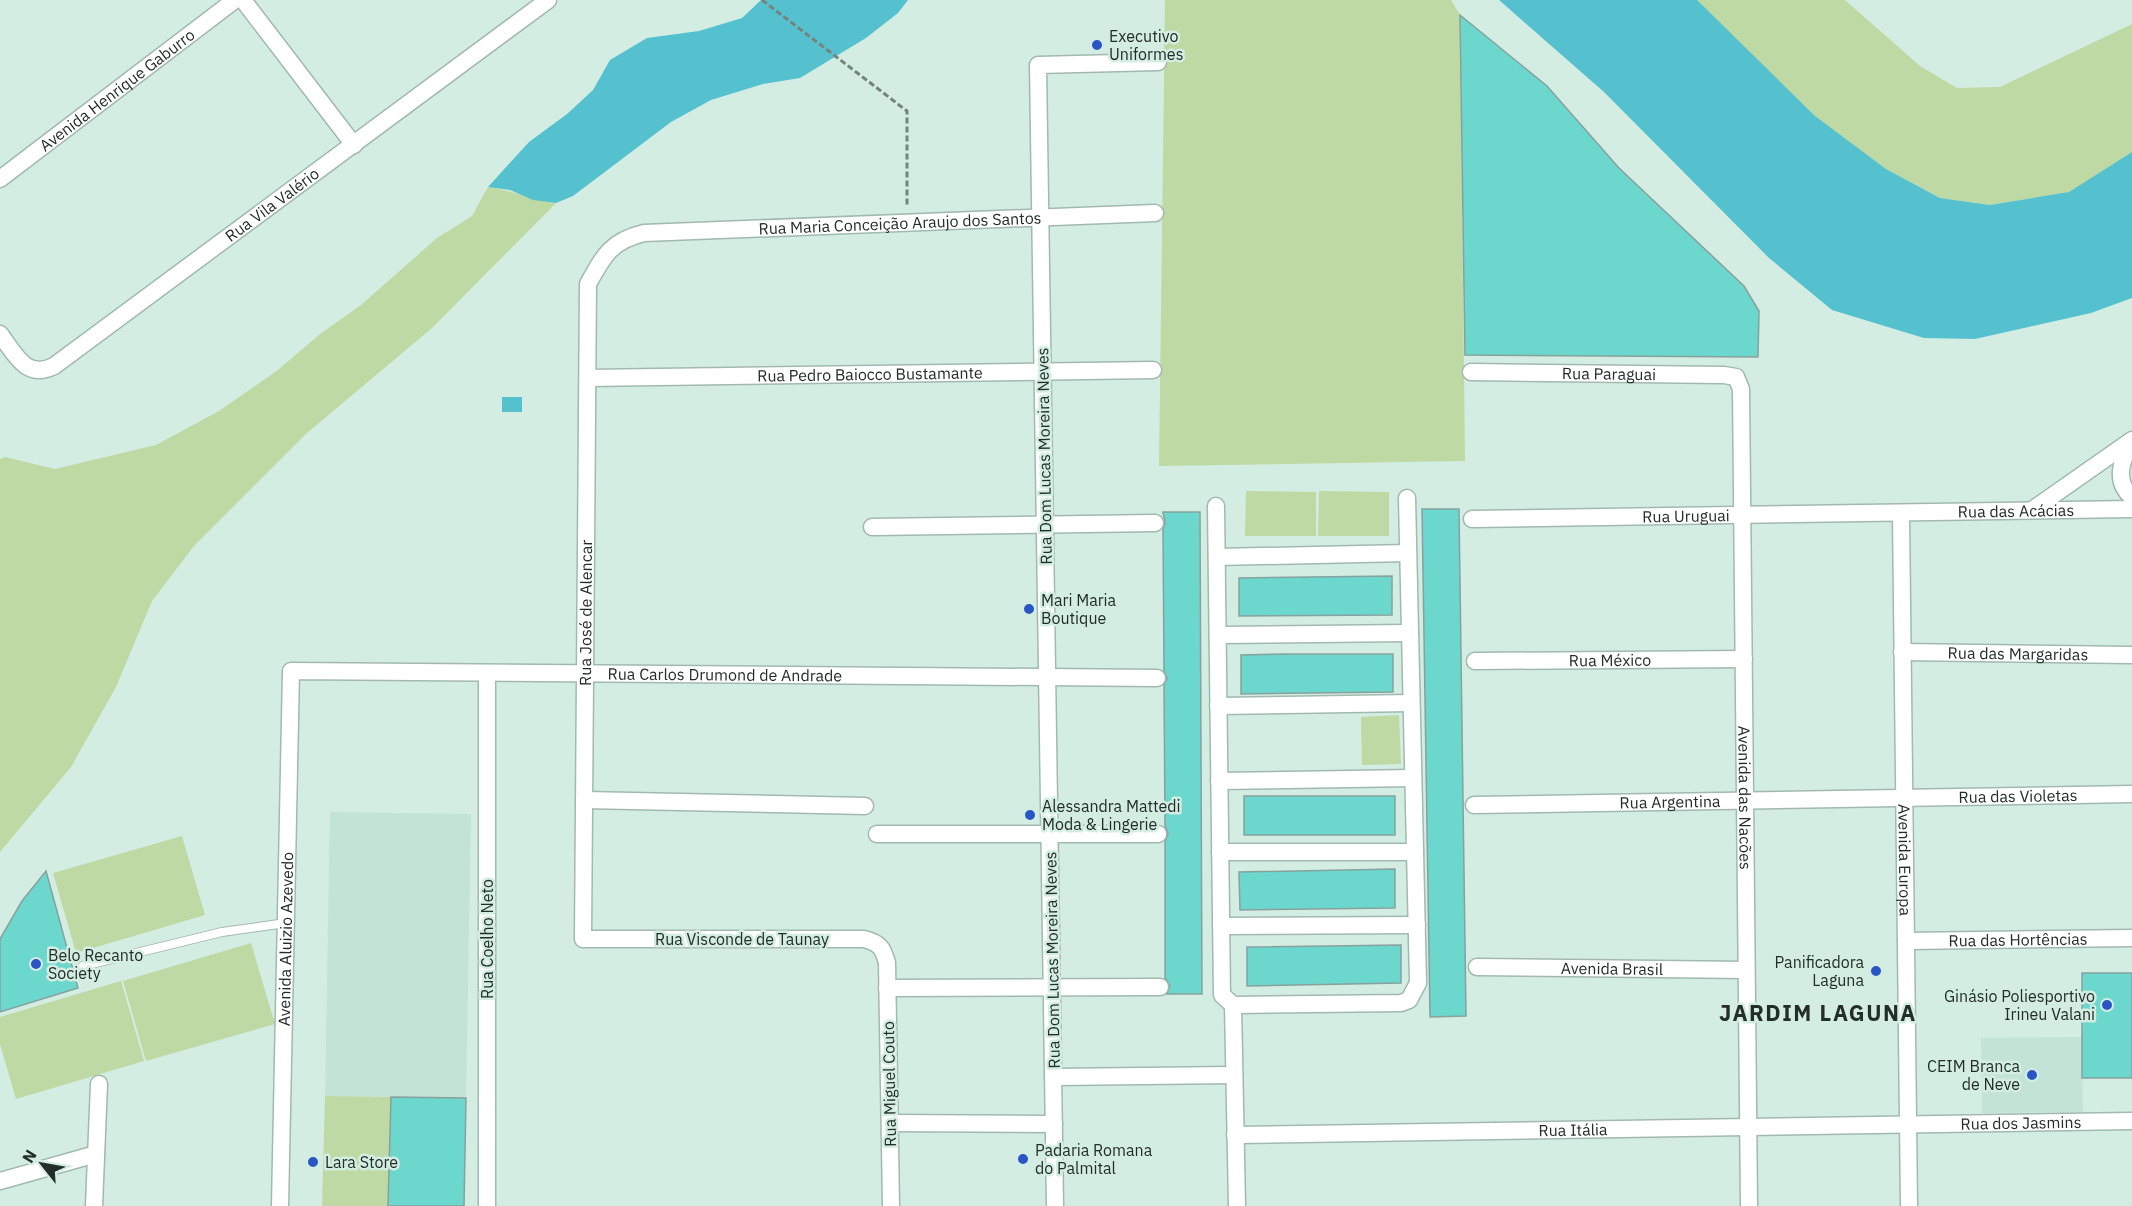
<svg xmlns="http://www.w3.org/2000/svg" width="2132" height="1206" font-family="'IBM Plex Sans',sans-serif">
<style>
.built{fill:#c2e3d5}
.green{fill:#bed9a3}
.water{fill:#55c1cf}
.building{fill:#6cd7cc;stroke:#87a19e;stroke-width:1.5}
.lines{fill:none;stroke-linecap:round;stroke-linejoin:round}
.lane-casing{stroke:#a2b9af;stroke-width:10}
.street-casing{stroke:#a2b9af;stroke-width:19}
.path{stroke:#74847d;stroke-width:3;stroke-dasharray:6 3;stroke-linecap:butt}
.lane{stroke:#fff;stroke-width:8}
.street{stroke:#fff;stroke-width:16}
.poi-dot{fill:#2a56c5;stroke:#d4ede2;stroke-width:2}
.labels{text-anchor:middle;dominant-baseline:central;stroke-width:5;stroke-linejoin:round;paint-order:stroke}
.poi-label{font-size:16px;fill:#232d29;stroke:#d4ede2;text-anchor:start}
.street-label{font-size:16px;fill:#232d29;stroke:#d4ede2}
.district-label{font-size:22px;font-weight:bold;letter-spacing:1.5px;fill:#232d29;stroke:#d4ede2}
</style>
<rect width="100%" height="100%" fill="#d4ede2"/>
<path class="built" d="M330 812 471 814 466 1098 325 1096Z
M2082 1037 2083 1112 1982 1113 1981 1038Z"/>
<path class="green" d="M1165 0H1451L1460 15 1465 461 1159 466Z
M1694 0H1845L1920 66 1957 88 2000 87 2132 24V152L2070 192 1990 205 1940 198 1886 169 1815 117Z
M488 187C511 190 532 200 556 203L432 328 307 433 194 546 152 601 116 687 71 767 0 852V459L5 457 55 469 156 445 219 411 278 370 320 334 361 305 437 238 472 216Z
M1246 491 1316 492V536H1245Z
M1319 491 1389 492V536H1318Z
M1399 715 1401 764 1362 765 1361 717Z
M182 836 205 915 76 953 53 873Z
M251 943 275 1024 146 1061 123 981Z
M121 981 144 1061 16 1099 0 1044V1017Z
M325 1096 391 1097 388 1206H322Z"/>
<path class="water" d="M761 0H908L898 13 866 38 800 78 763 84 711 100 671 122 573 196 556 203 533 200 510 190 488 187 529 142 567 114 593 90 610 60 647 38 699 31 742 18Z
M1499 0H1697L1815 116 1886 169 1940 198 1990 205 2069 192 2132 152V298L2091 313 1975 339 1924 338 1832 310 1769 258 1604 92Z
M502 397H522V412H502Z"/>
<path class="building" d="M1460 15 1547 86 1619 168 1744 286 1759 311 1758 357 1465 355Z
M1422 509H1459L1466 1016 1430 1017Z
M1163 512H1200L1202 994H1167L1170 986 1165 978V842L1168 833 1165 826 1164 685 1167 678 1164 671 1163 529 1165 523Z
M1392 576V615L1239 616V578Z
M1286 654H1393V692L1241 694V655Z
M1244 796H1395V835H1244Z
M1395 869V908L1240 910 1239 872Z
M46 871 78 988 0 1012V939L22 901Z
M1401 945V983L1247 986V947Z
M2082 973H2132V1078H2082Z
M391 1097 466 1098 464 1206H388Z"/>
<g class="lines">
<g class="lane-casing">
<path id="lane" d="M83 966 222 932 286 923"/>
</g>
<g class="street-casing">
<g id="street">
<path d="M243 0 354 145"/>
<path id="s1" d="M0 179 235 0"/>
<path id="s2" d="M0 334C15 354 26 380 54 366L548 0"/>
<path id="s3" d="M1471 372 1724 375 1736 377 1741 389 1749 1206"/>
<path id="s4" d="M588 378 1153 370"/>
<path d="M2132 441C2122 459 2113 481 2132 497"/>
<path d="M1216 506 1222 995 1233 1005 1401 1003 1409 1000 1418 983 1407 498"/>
<path d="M2032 510 2132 440"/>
<path id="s5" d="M1901 515 1909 1206"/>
<path id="s6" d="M1472 519 2132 509"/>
<path d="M872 527 1155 523"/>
<path d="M1217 557 1407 553"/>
<path d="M1218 635 1409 633"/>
<path id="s7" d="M1902 652 2132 655"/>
<path id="s8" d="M1475 661 1744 659"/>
<path d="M487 673V1206"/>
<path d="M1218 706 1411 703"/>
<path d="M1219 781 1413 778"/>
<path d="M584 800 865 806"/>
<path id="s9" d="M1474 805 2132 794"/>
<path d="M877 834H1158"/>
<path d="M1220 852H1415"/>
<path d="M1221 926 1417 925"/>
<path id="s10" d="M1906 941 2132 938"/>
<path id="s11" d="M1477 967 1746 970"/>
<path d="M887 988 1160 987"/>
<path d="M1233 1005 1237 1206"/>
<path d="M1053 1077 1234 1075"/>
<path d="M890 1123 1054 1124"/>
<path id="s12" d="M1235 1135 2132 1121"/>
<path d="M0 1181 96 1154"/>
<path d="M94 1206 99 1084"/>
<path id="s13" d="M280 1206 291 671 1157 678"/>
<path id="s14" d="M891 1206 887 963C883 948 880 943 864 939H583L588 284C604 255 611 241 644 233L1155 213"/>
<path d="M1055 1206 1038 65 1158 62"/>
</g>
</g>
<path class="path" d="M762 0 907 111V206"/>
<use href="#lane" class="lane"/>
<use href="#street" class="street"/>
</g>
<g class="poi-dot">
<circle cx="1097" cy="45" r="6"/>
<circle cx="1029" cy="609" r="6"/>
<circle cx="1030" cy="815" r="6"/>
<circle cx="36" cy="964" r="6"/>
<circle cx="1876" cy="971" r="6"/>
<circle cx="2107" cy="1005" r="6"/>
<circle cx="2032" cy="1075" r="6"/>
<circle cx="1023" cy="1159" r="6"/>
<circle cx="313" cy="1162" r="6"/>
</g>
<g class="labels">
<g class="poi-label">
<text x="1109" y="36">Executivo<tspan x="1109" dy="18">Uniformes</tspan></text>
<text x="1041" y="600">Mari Maria<tspan x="1041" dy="18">Boutique</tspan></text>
<text x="1042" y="806">Alessandra Mattedi<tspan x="1042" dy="18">Moda &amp; Lingerie</tspan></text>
<text x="48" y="955">Belo Recanto<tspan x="48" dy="18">Society</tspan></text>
<text x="1864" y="962" text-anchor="end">Panificadora<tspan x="1864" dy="18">Laguna</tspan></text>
<text x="2095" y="996" text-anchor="end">Ginásio Poliesportivo<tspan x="2095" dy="18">Irineu Valani</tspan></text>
<text x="2020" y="1066" text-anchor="end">CEIM Branca<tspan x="2020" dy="18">de Neve</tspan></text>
<text x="1035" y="1150">Padaria Romana<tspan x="1035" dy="18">do Palmital</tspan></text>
<text x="325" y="1162">Lara Store</text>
</g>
<g class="street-label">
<text stroke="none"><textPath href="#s1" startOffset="147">Avenida Henrique Gaburro</textPath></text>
<text stroke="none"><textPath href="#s2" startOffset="342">Rua Vila Valério</textPath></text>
<text stroke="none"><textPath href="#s14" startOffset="1550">Rua Maria Conceição Araujo dos Santos</textPath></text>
<text stroke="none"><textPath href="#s3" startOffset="138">Rua Paraguai</textPath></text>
<text stroke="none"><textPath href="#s4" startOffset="282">Rua Pedro Baiocco Bustamante</textPath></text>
<text transform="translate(1044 456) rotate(-91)">Rua Dom Lucas Moreira Neves</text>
<text stroke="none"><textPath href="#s6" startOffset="544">Rua das Acácias</textPath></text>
<text stroke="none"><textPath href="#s6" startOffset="214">Rua Uruguai</textPath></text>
<text stroke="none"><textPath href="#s14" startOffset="886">Rua José de Alencar</textPath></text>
<text stroke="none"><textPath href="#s7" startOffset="116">Rua das Margaridas</textPath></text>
<text stroke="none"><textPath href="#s8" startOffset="135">Rua México</textPath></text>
<text stroke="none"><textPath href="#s13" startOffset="969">Rua Carlos Drumond de Andrade</textPath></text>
<text stroke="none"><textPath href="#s3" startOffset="687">Avenida das Nacões</textPath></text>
<text stroke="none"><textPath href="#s9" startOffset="544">Rua das Violetas</textPath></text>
<text stroke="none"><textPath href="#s9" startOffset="196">Rua Argentina</textPath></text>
<text stroke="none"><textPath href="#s5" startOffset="345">Avenida Europa</textPath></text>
<text stroke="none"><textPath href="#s13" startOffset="267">Avenida Aluizio Azevedo</textPath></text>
<text transform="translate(487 939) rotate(-90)">Rua Coelho Neto</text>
<text x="742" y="939">Rua Visconde de Taunay</text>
<text stroke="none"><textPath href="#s10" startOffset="112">Rua das Hortências</textPath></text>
<text transform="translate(1052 960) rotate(-91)">Rua Dom Lucas Moreira Neves</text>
<text stroke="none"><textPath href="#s11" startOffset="135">Avenida Brasil</textPath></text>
<text transform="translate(889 1084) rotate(-91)">Rua Miguel Couto</text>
<text stroke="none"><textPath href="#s12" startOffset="786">Rua dos Jasmins</textPath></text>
<text stroke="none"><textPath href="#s12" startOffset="338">Rua Itália</textPath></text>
</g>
<g class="district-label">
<text x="1818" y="1012">JARDIM LAGUNA</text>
</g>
</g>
<g transform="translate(42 1164) rotate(301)" stroke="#d4ede2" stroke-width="4.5" paint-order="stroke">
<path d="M0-4.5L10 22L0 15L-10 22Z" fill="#232d29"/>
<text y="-9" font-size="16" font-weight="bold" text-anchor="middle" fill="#232d29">N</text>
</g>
</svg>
